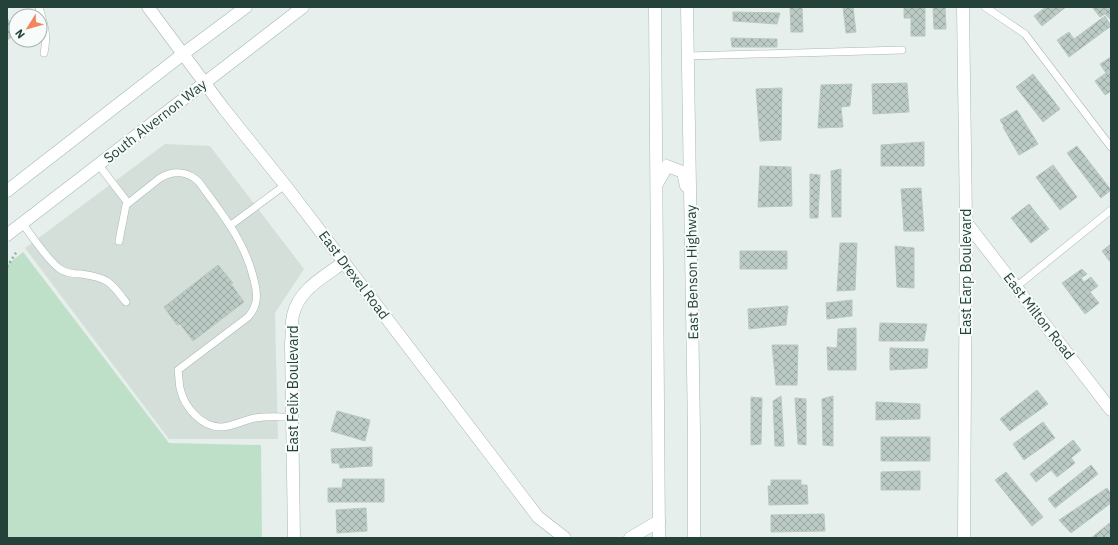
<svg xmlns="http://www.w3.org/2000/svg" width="1118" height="545" font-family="'IBM Plex Sans',sans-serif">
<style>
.built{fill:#d4dfda}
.grass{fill:#bfe0c8}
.building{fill:url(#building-cross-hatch);stroke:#b8c9c2}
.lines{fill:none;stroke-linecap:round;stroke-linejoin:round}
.service-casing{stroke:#a8b8b2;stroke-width:8}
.minor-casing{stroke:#a8b8b2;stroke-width:13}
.tertiary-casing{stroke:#a8b8b2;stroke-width:13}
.secondary-casing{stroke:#a4bbb3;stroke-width:13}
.path{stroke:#86b3a5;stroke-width:2.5;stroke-dasharray:2 3;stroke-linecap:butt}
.service{stroke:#fff;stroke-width:7}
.minor{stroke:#fff;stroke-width:12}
.tertiary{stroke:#fff;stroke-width:12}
.secondary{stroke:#fff;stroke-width:12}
.labels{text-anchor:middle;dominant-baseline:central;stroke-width:4;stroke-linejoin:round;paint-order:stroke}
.street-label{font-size:14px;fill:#24423a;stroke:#f7fbf9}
</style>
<defs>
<pattern id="building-cross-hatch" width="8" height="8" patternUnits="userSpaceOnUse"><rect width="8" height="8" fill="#bbcac4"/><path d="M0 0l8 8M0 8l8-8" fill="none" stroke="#98a6a0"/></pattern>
</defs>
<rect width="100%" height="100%" fill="#e6efeb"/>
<path class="built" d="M165 144 210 146 304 269 275 313 278 439H169L25 248Z"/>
<path class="grass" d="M23 252 169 443 261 445 262 538H7V265Z"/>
<path class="building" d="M790 7H802L803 32H791Z
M843 7H853L856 32 846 33Z
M904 7H925V36H911V18H904Z
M933 7H945L946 29H934Z
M1046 7H1066L1042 26 1034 16Z
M1092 7H1111V18L1110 19 1105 14 1100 17Z
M733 12 780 13 777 24 733 21Z
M1105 16 1111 26 1069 57 1057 40 1069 32 1074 39Z
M7 18 16 30V34L7 40Z
M731 38 777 39V47H732Z
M1111 57V91L1105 95 1095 81 1106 73 1100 64Z
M1033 74 1060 109 1043 122 1016 87Z
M907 83 909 112 873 114 872 84Z
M852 84 850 106 841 107 843 127 818 128 821 85Z
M782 88 781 140 760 141 756 89Z
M1017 110 1038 144 1019 155 1003 127 1004 126 1000 120Z
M924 142V166H881V145Z
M1077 146 1111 190 1101 198 1067 153Z
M1053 165 1077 197 1060 210 1036 177Z
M760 166 791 167 792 206 758 207Z
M841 169V217H832L831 171Z
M810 174 820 175 818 218H810Z
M921 188 924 231H904L901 189Z
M1029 204 1049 229 1031 243 1011 218Z
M840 243H857L855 290 837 291Z
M1111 244V263L1102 251Z
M895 246 914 248V288L897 287Z
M740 251H787V269H740Z
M218 265 233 283 231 284 244 302 193 341 180 324 177 325 164 307Z
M1082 269 1087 274 1081 278 1084 282 1091 277 1098 286 1090 292 1099 303 1085 314 1062 283Z
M852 300V316L827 319 826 303Z
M788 306 786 325 749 329 748 309Z
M880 323 927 324 924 341H879Z
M856 328V370H828L827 347 837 348 838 329Z
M772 345H798L797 385H776Z
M890 348 928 349 927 368 890 370Z
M1037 390 1048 404 1010 431 1000 419Z
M781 396 784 446H775L773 401Z
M833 396V446L823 445 822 399Z
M751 397 762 398 761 444 751 445Z
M795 398 806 399V445L798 444Z
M876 402 920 404V419L876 420Z
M337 411 370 420 365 441 331 431Z
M1043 422 1055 438 1024 460 1013 444Z
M881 437H930V461H881Z
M1073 440 1081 450 1071 458 1075 463 1057 477 1051 470 1036 482 1030 474Z
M372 447V466L340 468 339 463H332L331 449Z
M1091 465 1098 474 1055 508 1048 499Z
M920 471V490H881V472Z
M1006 472 1043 517 1032 526 995 480Z
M343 479H384V502H328V488H342Z
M771 480H801V485H807L808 504 769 505 768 486H771Z
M1107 488 1111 494V503L1071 533 1059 520Z
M366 508 367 531 337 533 336 510Z
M824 514 825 531 771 532V515Z
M1111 522V538H1091Z"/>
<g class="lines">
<g class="service-casing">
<path id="service" d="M39 7C44 25 48 34 44 53
M985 7 1025 34 1111 147
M688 56 902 50
M98 164 128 203
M22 223C32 236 48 261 60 269 66 273 74 274 81 274 108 278 110 281 126 302
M231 225 285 185
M119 241 126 205 160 178C173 170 188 171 199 182 222 214 245 241 254 280 258 294 258 306 248 317L178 370C179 376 179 383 180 388 184 407 202 428 222 427 234 426 244 420 255 418 267 416 280 417 292 417
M1016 287 1111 210"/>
</g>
<g class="minor-casing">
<path id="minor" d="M963 7 966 222 964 538
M966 222 1111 410
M294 538 291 344C292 334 291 324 293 315 299 289 324 277 344 262"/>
</g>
<g class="tertiary-casing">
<path id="tertiary" d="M148 7 224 109 285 185 538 517 565 538
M630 538 659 521"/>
</g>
<g class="secondary-casing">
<path id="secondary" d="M655 7 659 538
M687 7 694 430V538
M657 184 667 166 683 172 686 186
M7 191 183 54 246 7
M7 235 303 7"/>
</g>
<path class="path" d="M7 267 17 251"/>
<use href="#service" class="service"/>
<use href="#minor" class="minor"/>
<use href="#tertiary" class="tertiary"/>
<use href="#secondary" class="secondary"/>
</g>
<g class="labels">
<g class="street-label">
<text transform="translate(155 121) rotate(-38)">South Alvernon Way</text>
<text transform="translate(692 272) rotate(-91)">East Benson Highway</text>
<text transform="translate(966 272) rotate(-90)">East Earp Boulevard</text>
<text transform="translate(354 275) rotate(53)">East Drexel Road</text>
<text transform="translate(1039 316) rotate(52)">East Milton Road</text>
<text transform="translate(293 389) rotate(-90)">East Felix Boulevard</text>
</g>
</g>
<rect width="1118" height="545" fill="none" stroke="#24423a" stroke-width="16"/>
<g transform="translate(28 28) rotate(233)"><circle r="19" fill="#f7fbf9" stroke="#a3b1ad"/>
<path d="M0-3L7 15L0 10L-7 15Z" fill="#f4845f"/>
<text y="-6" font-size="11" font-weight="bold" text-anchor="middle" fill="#24423a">N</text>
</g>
</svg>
